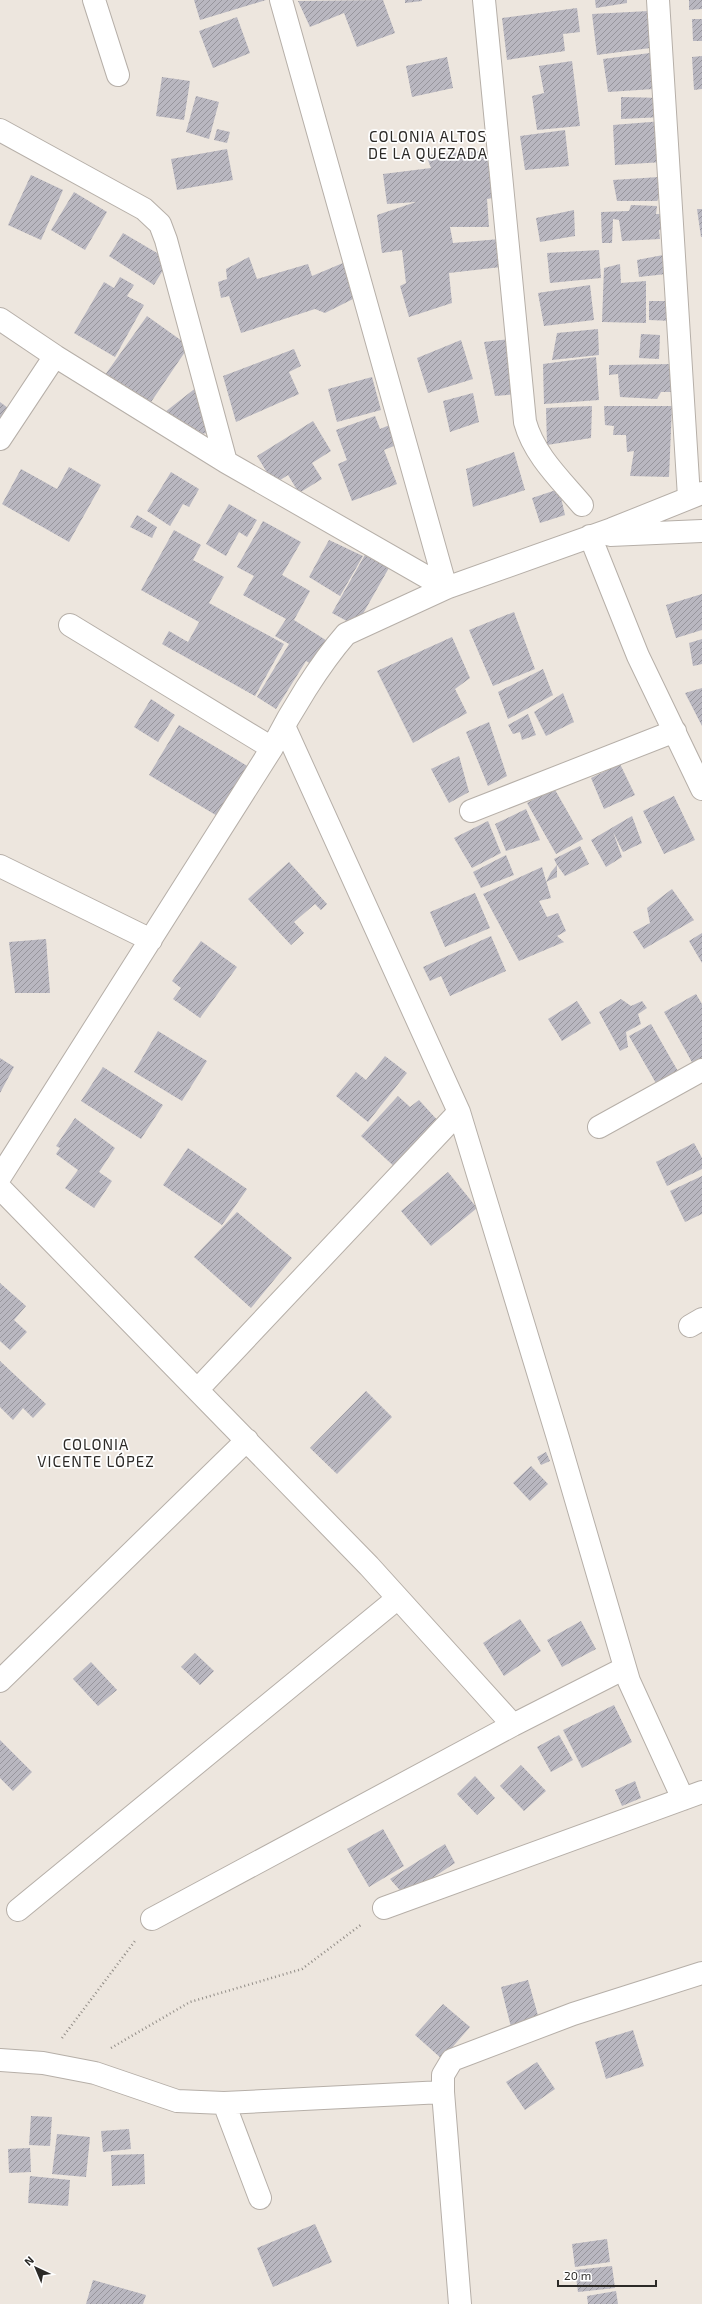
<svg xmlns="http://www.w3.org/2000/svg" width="702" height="2304" font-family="'Exo 2',sans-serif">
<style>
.building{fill:url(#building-hatch)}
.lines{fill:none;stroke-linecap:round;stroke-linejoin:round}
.street-casing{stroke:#b6afa8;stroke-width:24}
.path{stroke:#918c86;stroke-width:2.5;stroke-dasharray:1 3;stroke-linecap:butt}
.street{stroke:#fff;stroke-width:22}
.labels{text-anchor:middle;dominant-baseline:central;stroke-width:3.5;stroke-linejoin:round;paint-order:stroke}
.neighbourhood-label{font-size:15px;letter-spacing:1px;fill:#2c2a27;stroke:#fff}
</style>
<defs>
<pattern id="building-hatch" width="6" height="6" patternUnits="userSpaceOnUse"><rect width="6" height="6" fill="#b9b7c0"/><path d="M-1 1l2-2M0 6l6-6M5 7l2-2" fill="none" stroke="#97959c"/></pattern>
</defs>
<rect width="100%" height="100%" fill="#ede6de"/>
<path class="building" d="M194 0H266L200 20Z
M383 0 395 33 357 47 344 13 310 27 298 1Z
M405 0H422V1L405 3Z
M595 0H627V3L596 8Z
M689 0H702V9L689 10Z
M577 8 580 32 563 34 565 51 507 60 502 18Z
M649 11 658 47 597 55 592 14Z
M237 17 250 53 213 68 199 31Z
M692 19H702V41H693Z
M650 53 654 89 608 92 603 59Z
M702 56V89L694 90 692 57Z
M447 57 453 88 412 97 406 66Z
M572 61 580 126 537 130 532 96 544 93 539 66Z
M162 77 190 81 184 120 156 116Z
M196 96 219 102 209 139 186 132Z
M621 97 663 98V117L621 119Z
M663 121V162L615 165 613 125Z
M217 129 230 132 227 143 214 140Z
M565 130 569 166 525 170 520 136Z
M227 149 233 180 177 190 171 159Z
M492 150 498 197 487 199 489 227H450L453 243 500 239 501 267 449 273 452 303 409 317 400 286 406 283 402 250 382 253 377 215 416 202 387 204 383 174 431 168 426 155Z
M31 175 63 190 41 240 8 225Z
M659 177 661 194 657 201H617L613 180Z
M74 192 107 212 85 250 51 230Z
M631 205 657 206 656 214H667V228L659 230 660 239 622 241 619 220 613 219 612 243H602L601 212 629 211Z
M697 209H702V237H701Z
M574 210 575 236 540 242 536 218Z
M123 233 169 260 154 285 109 256Z
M599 250 601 278 550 283 547 253Z
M663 255 666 274 639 277 637 260Z
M249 257 257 279 308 264 312 276 343 263 355 298 325 313 315 309 241 333 229 296 221 298 218 282 227 279 226 269Z
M620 264 621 283 646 281V323L602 322 604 268Z
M120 277 134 285 127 296 144 305 115 357 74 333 104 282 114 288Z
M590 285 594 320 544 326 538 293Z
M649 301H674L673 321 649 320Z
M147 316 189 346 149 405 105 375Z
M598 329 599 355 552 360 557 333Z
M641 334 660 335 659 359 639 358Z
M510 339 518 394 495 396 484 342Z
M461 340 473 379 428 393 417 358Z
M294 349 301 366 289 372 299 394 236 422 223 376Z
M596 357 599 400 544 404 543 364Z
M673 364 674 392H661L657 399 620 397 618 374 609 375V365Z
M372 377 381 410 337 422 328 389Z
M197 387 217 432 191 435 165 412Z
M473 393 479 422 450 432 443 401Z
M0 402 8 408 0 418Z
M592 406 591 438 547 445 546 408Z
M604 406H672L669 477 630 476 634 451 627 452 626 435H613L614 426 605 425Z
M375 416 380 429 392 424 399 444 384 450 397 484 352 501 338 464 347 460 336 430Z
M313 421 331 451 312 463 322 479 299 493 288 475 274 484 257 456Z
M514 452 525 490 473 507 466 469Z
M69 467 101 485 69 542 2 504 21 469 57 489Z
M171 472 199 489 189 507 183 504 170 526 147 511Z
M559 489 565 515 540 523 532 498Z
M229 504 257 520 247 537 239 532 226 556 206 544Z
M137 515 157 527 152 538 130 527Z
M263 521 301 542 282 575 310 591 294 620 332 644 318 668 306 661 276 709 257 697 289 644 275 636 286 619 243 595 254 576 237 567Z
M174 530 201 545 193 560 224 577 209 603 284 644 255 696 162 644 169 631 188 642 202 617 199 622 141 590Z
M329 540 363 556 340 596 309 577Z
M366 553 390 566 356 626 332 613Z
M702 594V630L676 638 666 605Z
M514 612 535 669 493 686 469 630Z
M452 637 470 678 455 689 467 713 413 743 377 671Z
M702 639V664L693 666 689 643Z
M543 669 553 695 508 719 498 692Z
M702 688V726L685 693Z
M563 693 574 722 546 736 534 712Z
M151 699 175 715 158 742 134 727Z
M528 714 536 735 522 740 520 732 513 734 508 725Z
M489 722 507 776 488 786 466 732Z
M179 725 254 770 224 820 149 775Z
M459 756 469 792 449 803 431 769Z
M620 764 635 795 604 809 591 778Z
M554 788 583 839 556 854 527 803Z
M674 796 695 840 664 854 643 811Z
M526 809 540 840 506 851 495 824Z
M632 816 642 843 623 852 613 832 622 857 606 867 591 840Z
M488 821 501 853 472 868 454 838Z
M580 846 589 864 565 876 557 865V877L546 882 551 872 557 865 554 859Z
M506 855 514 875 481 888 473 872Z
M289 862 327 904 321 910 315 904 294 922 304 933 291 945 248 899Z
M542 867 551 898 539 901 547 917 558 913 566 931 557 936 564 942 519 961 483 894Z
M672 889 694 920 644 949 633 932 650 923 647 908Z
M475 893 490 928 445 947 430 912Z
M702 933V963L689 941Z
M491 936 506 971 450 996 441 976 430 981 423 967Z
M46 939 50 993H15L9 942Z
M201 941 237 967 200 1018 173 999 181 988 172 981Z
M696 994 702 1004V1059L693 1064 664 1012Z
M621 999 631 1006 642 1001 647 1008 638 1014 641 1024 626 1032 628 1047 620 1051 599 1012Z
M577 1001 591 1023 562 1041 548 1019Z
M651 1024 679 1073 657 1085 629 1036Z
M158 1031 207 1061 182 1101 134 1072Z
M385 1056 407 1073 368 1122 336 1096 356 1072 366 1080Z
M0 1058 14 1067 0 1093Z
M103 1067 163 1105 141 1139 81 1101Z
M398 1096 410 1107 419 1100 439 1122 397 1169 361 1136Z
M75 1118 115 1148 99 1172 112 1181 94 1208 65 1188 78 1170 56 1154 60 1148 56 1146Z
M694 1143 702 1158V1169L667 1186 656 1162Z
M188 1148 247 1189 222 1225 163 1185Z
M448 1172 477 1208 431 1246 401 1211Z
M702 1176V1214L685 1222 670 1191Z
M237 1212 292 1258 251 1308 194 1257Z
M0 1283 26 1306 14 1320 27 1332 10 1350 0 1341Z
M0 1361 46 1404 33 1418 23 1408 13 1420 0 1407Z
M366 1391 392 1417 337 1474 310 1448Z
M546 1452 550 1461 541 1465 537 1457Z
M531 1466 548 1484 530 1501 513 1483Z
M520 1619 541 1651 504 1676 483 1643Z
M581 1621 596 1649 562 1667 547 1640Z
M195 1653 214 1671 200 1685 181 1667Z
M91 1662 117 1690 98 1706 73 1679Z
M614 1705 632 1742 582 1768 563 1730Z
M559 1735 573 1760 551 1772 537 1747Z
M0 1740 32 1772 13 1791 0 1778Z
M521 1765 546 1791 524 1811 500 1786Z
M475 1776 495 1798 477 1815 457 1794Z
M635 1781 641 1798 622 1806 615 1790Z
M383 1829 404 1866 369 1887 347 1849Z
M445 1844 455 1863 405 1896 390 1879Z
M528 1980 539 2019 511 2027 501 1987Z
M443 2004 470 2027 442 2059 415 2035Z
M633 2030 644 2066 606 2079 595 2042Z
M537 2062 555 2089 525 2110 506 2082Z
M31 2116 52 2117 50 2146 29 2145Z
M129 2129 131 2149 103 2152 101 2131Z
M57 2134 90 2137 86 2177 52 2174Z
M30 2148 31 2172 9 2173 8 2149Z
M144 2154 145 2184 112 2186 111 2155Z
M30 2176 70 2180 68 2206 28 2203Z
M315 2224 332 2262 273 2287 257 2248Z
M607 2239 610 2262 575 2267 572 2244Z
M612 2266 615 2288 578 2292 575 2270Z
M93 2280 146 2295 143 2304H86Z
M616 2291 618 2304H588L587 2296Z"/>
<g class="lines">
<g class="street-casing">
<path id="street" d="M94 0 118 75
M281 0 446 588
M484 0 525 422C534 455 561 480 582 505
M658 0 689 497
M0 130 144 209 160 224 166 240 226 462
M0 319 55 356
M0 439 55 356 226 462 446 588
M610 535 702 531
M590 536 638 656 702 789
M70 625 272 748
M284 726 459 1112 558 1438 629 1681 683 1799
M471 811 675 731
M0 866 151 940
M599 1127 702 1070
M0 1177 272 748C291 711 319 665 346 634L446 588 612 529 702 493
M0 1188 369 1566 513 1725
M690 1326 702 1319
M198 1389 459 1112
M0 1681 247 1440
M384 1908 702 1792
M18 1910 398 1598
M152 1919 513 1725 625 1668
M0 2060 43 2063 95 2073 177 2101 224 2103 443 2092
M224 2103 260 2198
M460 2304 443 2092V2075L452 2060 573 2014 702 1973"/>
</g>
<path class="path" d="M62 2038 135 1941
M111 2048 190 2002 302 1969 362 1924"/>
<use href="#street" class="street"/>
</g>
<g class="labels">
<g class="neighbourhood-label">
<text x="428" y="136">COLONIA ALTOS<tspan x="428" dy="17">DE LA QUEZADA</tspan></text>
<text x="96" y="1444">COLONIA<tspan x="96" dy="17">VICENTE LÓPEZ</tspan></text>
</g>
</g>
<g transform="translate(36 2268) rotate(316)" stroke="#ffffff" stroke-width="3" paint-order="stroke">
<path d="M0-3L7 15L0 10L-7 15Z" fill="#2c2a27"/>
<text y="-6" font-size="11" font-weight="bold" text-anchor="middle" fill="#2c2a27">N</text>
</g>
<path d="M558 2280v6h98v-6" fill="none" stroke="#2c2a27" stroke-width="2"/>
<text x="564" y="2280" font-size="12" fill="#2c2a27" stroke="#ffffff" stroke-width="3" paint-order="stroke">20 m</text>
</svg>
